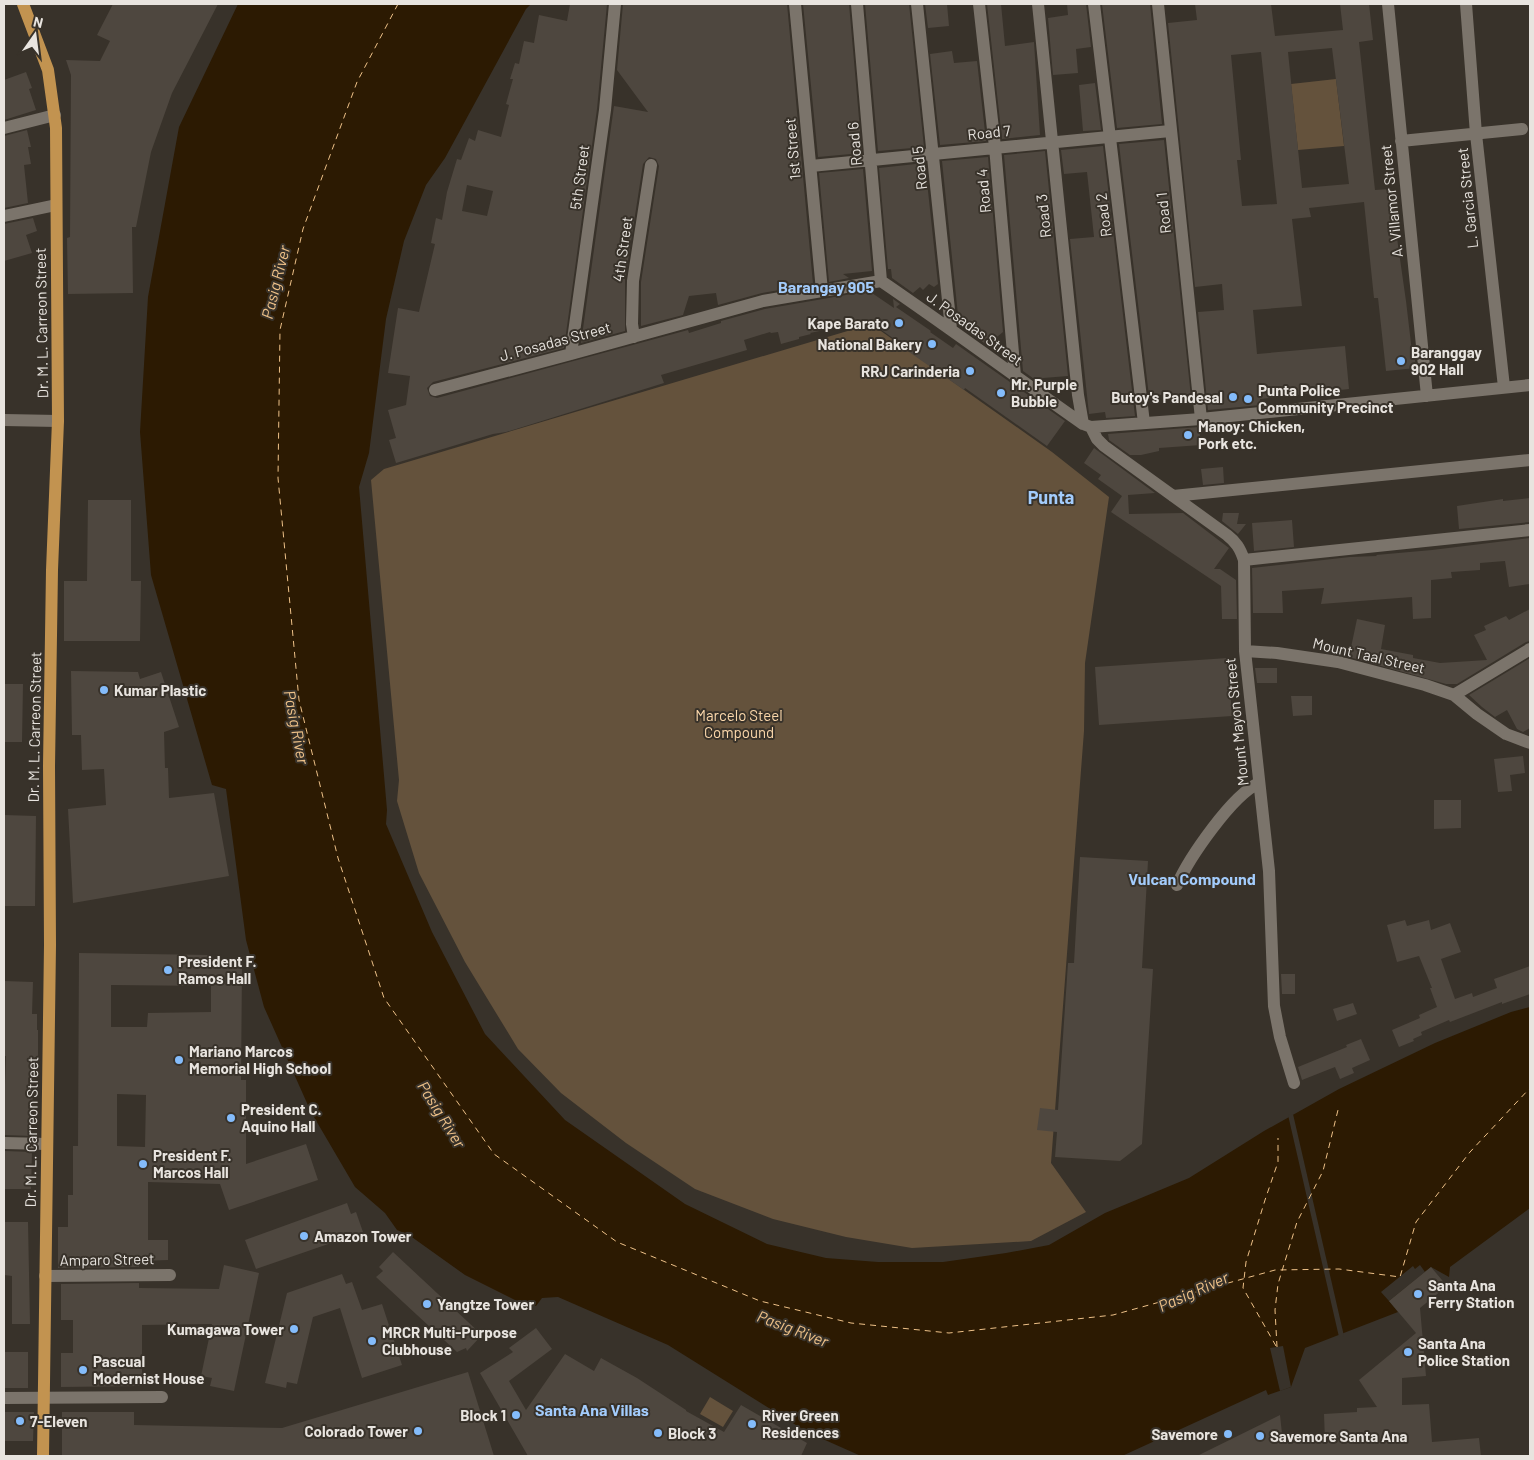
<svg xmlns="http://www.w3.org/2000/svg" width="1534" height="1460" font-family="Barlow,sans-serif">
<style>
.green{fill:#64523c}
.water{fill:#2c1a02}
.pier{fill:#38322a}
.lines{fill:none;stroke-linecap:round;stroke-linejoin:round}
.ferry{stroke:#eec188;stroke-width:1;stroke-dasharray:6 5;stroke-linecap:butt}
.building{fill:#4e473f;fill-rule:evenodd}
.minor{stroke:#7b746b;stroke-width:12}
.major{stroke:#c29350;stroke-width:12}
.poi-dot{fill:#84bcfb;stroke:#38322a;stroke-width:2}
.labels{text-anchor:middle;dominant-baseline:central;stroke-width:4;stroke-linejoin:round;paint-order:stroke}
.street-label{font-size:15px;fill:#e8e4df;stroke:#38322a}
.poi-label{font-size:15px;font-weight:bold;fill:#e8e4df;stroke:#38322a;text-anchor:start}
.park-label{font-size:15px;fill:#fcd8ab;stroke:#38322a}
.water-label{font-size:16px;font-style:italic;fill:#eec188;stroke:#38322a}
.neighbourhood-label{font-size:16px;font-weight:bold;fill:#a3ccfc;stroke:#38322a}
.quarter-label{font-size:18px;font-weight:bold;fill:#a3ccfc;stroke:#38322a}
</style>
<rect width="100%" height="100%" fill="#38322a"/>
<path class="green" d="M1336 79 1344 146 1298 150 1291 84Z
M871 324 1052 452 1109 497 1085 663 1084 731 1051 1163 1086 1212 1031 1241 912 1248 846 1237 773 1219 695 1189 626 1143 561 1093 518 1049 465 962 419 873 397 801 399 780 371 480 384 469Z
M710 1397 733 1411 723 1427 700 1414Z"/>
<path class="water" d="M238 4H531L526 9 445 158 426 185 404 241 386 319 369 453 359 487 387 810 386 824 432 932 485 1034 565 1120 685 1204 767 1244 826 1258 878 1262H943L1006 1253 1049 1245 1105 1213 1189 1178 1264 1131 1339 1089 1435 1043 1511 1012 1530 1007V1208L1450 1267 1449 1277 1431 1267 1389 1301 1398 1312 1305 1348 1291 1387 1268 1395 1266 1390 1122 1456H861L807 1432 668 1345 558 1297 542 1298 536 1306 519 1302 465 1275 409 1235 397 1230 385 1213 355 1187 311 1112 264 1007 246 940 226 789 212 785 151 575 140 432 148 297 179 127Z"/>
<path class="pier" d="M1293 1114 1344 1336 1339 1337 1288 1115Z
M1420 1265 1425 1272 1389 1301 1381 1292 1413 1266 1415 1269Z
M1283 1346 1291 1387 1280 1391 1270 1348Z"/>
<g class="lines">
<path class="ferry" d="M398 4 357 82 303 229 280 330 278 478 299 700 338 858 384 998 494 1154 617 1242 760 1301 851 1323 949 1333 1113 1315 1275 1270 1339 1269 1400 1277 1416 1222 1470 1152 1530 1088
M1276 1346 1243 1288 1246 1262 1265 1200 1278 1162V1138
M1277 1347 1275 1310 1278 1284 1297 1222 1323 1171 1338 1110"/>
</g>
<path class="building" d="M113 4H218L172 93 151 152 136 227H132L133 293 68 294 67 238 70 237 71 75 66 60 100 61 110 41 97 35Z
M570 4H607L597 109 564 348 433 382 427 388 430 396 437 398 688 330 689 333 721 323V321L765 309 869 291 894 308 893 299 900 304 896 307 931 331 930 332 953 348 956 344 1065 421 1047 446 965 388 964 390 896 343 897 341 866 319 838 324 839 327 810 333 811 334 799 337V339L781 344 778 332 771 333 770 332 744 340 747 350 661 375 664 383 506 432 493 434 396 463 389 440 396 438 388 410 406 405 410 376 388 373 398 308 419 312 435 244 431 243 436 218 442 220 447 192 457 159 461 160 469 138 475 141 478 130 501 137 509 105 506 104 513 79H510L515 63 519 64 524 41 534 43 539 15 567 21ZM467 185 493 191 487 216 462 211Z
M623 4H787L813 284 762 293 718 305 716 293 689 296 683 315 641 326V282L659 166 656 159 649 157 643 164 625 280V331L581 343 614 106 648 112 617 70Z
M803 4H849L862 153 818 157Z
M865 4H909L924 147 878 151Z
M925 4H947L949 26 928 28Z
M987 4H1001L1005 46 1034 42 1040 135 1002 139Z
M1067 4H1086L1091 47 1076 49 1078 73 1053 75 1048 18 1068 15Z
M1102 4H1150L1162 124 1117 128Z
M1195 4H1271L1275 36 1343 30 1340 4H1369L1373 40 1359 42 1375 190 1390 189 1406 301 1412 352H1414L1416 368 1386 371 1378 298H1374L1364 202 1309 208 1311 217 1292 219 1302 306 1253 310 1257 354 1345 346 1349 389 1260 399 1261 405 1208 410 1198 312 1224 310 1222 284 1195 287 1168 23 1197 20ZM1332 48 1349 184 1302 188 1288 52ZM1261 52 1277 204 1242 206 1237 160H1241L1231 55Z
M952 51 954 63 977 61 986 141 940 145 930 54Z
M26 72 32 88 29 89 36 110 4 120V80Z
M1095 83 1101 130 1083 131 1079 85Z
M27 130 31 147H28L31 164 24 165 28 203 4 208V136Z
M1164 140 1191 397 1168 399V394L1149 396 1119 144Z
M1103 146 1135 416 1106 418 1105 412 1089 414 1070 239 1094 237 1087 172 1064 174 1061 150Z
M1045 151 1068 376 1043 378 1044 386 1023 371 1004 155Z
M988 157 1003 332 987 345 966 330 969 327 958 315 942 161Z
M925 163 938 284 934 287 929 284 923 290 920 287 913 293 892 278 891 269H888L879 168Z
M863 169 872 271 843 274 849 278 829 282 819 173Z
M33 218 37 231 26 235 32 253 4 261V224Z
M1199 427 1201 445 1159 448V451L1141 455H1130L1109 440 1108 434Z
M1094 448 1155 493 1128 495 1129 514 1183 513 1229 548 1214 569H1220L1236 580 1237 619H1222L1221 586 1111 512 1122 496 1098 479 1101 475 1084 463Z
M1223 467 1224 483 1203 485 1201 469Z
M1530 498V522L1459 529 1457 506 1503 499V501Z
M88 500H131V581H141L140 641H64V581H87Z
M1223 513H1239L1237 524H1246L1238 534 1222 521Z
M1292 520 1294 547 1254 551 1252 523Z
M1530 538V584L1509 587 1505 561 1480 563V570L1451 572 1452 578 1431 580V618L1413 619 1412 597 1321 604 1324 588 1282 591 1283 613H1253L1252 568 1350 557 1377 556 1376 555 1432 550Z
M1530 609V641L1526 642 1457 684H1446L1349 657 1357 619 1385 625 1381 649 1413 655V658L1440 663 1487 660 1474 635 1486 630 1484 626 1506 616 1509 620Z
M1228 658 1232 716 1099 725 1095 667Z
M1530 658V728L1523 732 1517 729 1507 710 1495 717 1482 707 1469 695Z
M1255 668H1277V683H1257Z
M71 671 138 672 140 679 161 672 179 727 164 732 165 768H168L169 798 214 793 229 876 73 903 68 809 106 805 104 769 82 770 81 735H72Z
M4 684H23L22 742H4Z
M1291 696H1312V715L1293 716Z
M1523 756 1525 773 1510 775 1512 791 1498 792 1494 759Z
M1434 800H1461V828L1434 829Z
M4 815 36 816 35 906H4Z
M1080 857 1148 861 1142 968 1153 969 1142 1144 1120 1161 1055 1157 1057 1132 1037 1130 1040 1108 1058 1110 1068 963H1074Z
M1405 920 1407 926 1429 920 1431 930 1450 923 1461 952 1441 959 1455 999 1472 993 1473 997 1497 988 1494 979 1530 966V994L1502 1004V1002L1450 1022 1449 1020 1421 1032 1422 1035 1413 1039 1414 1041 1399 1047 1392 1030 1420 1018 1419 1015 1437 1007 1430 988H1432L1419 956 1397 962 1387 925Z
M79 953 210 955V967H242L241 1080H246V1164L306 1144 318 1180 229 1210 220 1184 148 1182V1240H168V1260L139 1261V1267L58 1268V1227H68V1195H73V1146H78ZM111 985 211 986V1012L148 1013 147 1027H111ZM117 1094 146 1095 145 1147 117 1146Z
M1281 974H1295V994H1282Z
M4 981 33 982 32 1014H37V1030H38V1057H35V1081H33L32 1136 5 1135 4 1084H5L6 1056H4Z
M1353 1003 1357 1014 1337 1021 1333 1009Z
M1361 1039 1370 1060 1352 1068 1354 1073 1340 1079 1335 1067 1302 1080 1298 1067 1347 1047 1346 1045Z
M5 1151 32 1152 31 1189H4Z
M347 1203 351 1214 356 1212 363 1232 256 1269 245 1240Z
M4 1222H28L30 1324H12V1276L4 1275Z
M393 1252 482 1335 467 1351 466 1348 457 1352 376 1277 383 1271 379 1267Z
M224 1265 259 1273 234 1391 210 1386 212 1378 201 1376 212 1324 142 1325V1386L61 1387V1353H73V1320H61V1284L139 1283V1288L219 1289Z
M1431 1267 1447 1286 1420 1308 1426 1376 1402 1378V1405L1429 1404 1432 1442 1479 1438 1481 1456H1197L1280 1415 1283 1443 1325 1441 1324 1414 1357 1412V1408L1377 1407 1359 1380 1416 1333 1389 1301Z
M342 1274 346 1284 352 1282 362 1310 382 1304 402 1365 362 1378 340 1308 313 1317 297 1384 287 1382 286 1388 265 1383 287 1293Z
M536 1328 552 1349 509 1381 526 1410 565 1354 594 1371 601 1358 637 1378 686 1410V1411L724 1432 741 1405 807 1443 801 1456H528L480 1373 513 1352 509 1348Z
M4 1352H28V1388H4Z
M468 1372 494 1456H62V1412H134V1425L282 1428Z
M4 1412H34L33 1441H4Z"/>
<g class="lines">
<path class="minor" d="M795 4 822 291
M857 4 881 281
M917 4 951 329
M979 4 995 147 1015 376
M1038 4 1078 395 1083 424
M1094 4 1144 423
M1158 4 1201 419
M1388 4 1427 396
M1466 4 1476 134 1504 387
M4 128 55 115
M1401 141 1522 129
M811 166 1170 131
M4 216 56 205
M634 337 632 324 633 281 651 165
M571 354 605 110 615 4
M435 390 571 354 763 301 881 281C950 328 1016 377 1083 424L1091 427 1201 419 1530 385
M4 420 58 421
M1091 427 1097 439 1104 446 1227 535C1236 542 1240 548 1244 560L1245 651 1269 871 1274 1006 1280 1037 1294 1083
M1173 496 1530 460
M1244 560 1530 530
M1245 651 1277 653 1338 662 1425 685 1454 695 1477 714 1506 734 1530 743
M1454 695 1530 649
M1177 885C1189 858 1232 795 1259 783
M4 1143 47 1144
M45 1276 170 1275
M4 1398 162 1397"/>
<path class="major" d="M23 4 48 70 56 128 58 421 52 570 49 766 50 945 43 1456"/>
</g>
<g class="poi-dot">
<circle cx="899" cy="323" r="5"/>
<circle cx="932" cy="344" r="5"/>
<circle cx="1401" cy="361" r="5"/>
<circle cx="970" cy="371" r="5"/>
<circle cx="1001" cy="393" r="5"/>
<circle cx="1233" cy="397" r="5"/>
<circle cx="1248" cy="399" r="5"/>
<circle cx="1188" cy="435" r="5"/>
<circle cx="104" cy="690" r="5"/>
<circle cx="168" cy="970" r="5"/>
<circle cx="179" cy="1060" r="5"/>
<circle cx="231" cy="1118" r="5"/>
<circle cx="143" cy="1164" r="5"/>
<circle cx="304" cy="1236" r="5"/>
<circle cx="1418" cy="1294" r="5"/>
<circle cx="427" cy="1304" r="5"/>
<circle cx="294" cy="1329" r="5"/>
<circle cx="372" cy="1341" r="5"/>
<circle cx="1408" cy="1352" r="5"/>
<circle cx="83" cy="1370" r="5"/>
<circle cx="516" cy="1415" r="5"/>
<circle cx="20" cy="1421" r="5"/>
<circle cx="752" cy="1424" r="5"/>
<circle cx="418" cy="1431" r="5"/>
<circle cx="658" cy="1433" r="5"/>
<circle cx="1228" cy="1434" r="5"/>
<circle cx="1260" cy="1436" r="5"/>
</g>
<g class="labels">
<g class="street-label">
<text transform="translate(989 132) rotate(-6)">Road 7</text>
<text transform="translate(854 144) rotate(-95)">Road 6</text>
<text transform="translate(792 149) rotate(-95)">1st Street</text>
<text transform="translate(919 168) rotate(-96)">Road 5</text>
<text transform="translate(579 177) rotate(-82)">5th Street</text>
<text transform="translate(983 191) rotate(-95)">Road 4</text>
<text transform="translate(1467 198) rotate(-96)">L. Garcia Street</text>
<text transform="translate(1391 201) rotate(-96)">A. Villamor Street</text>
<text transform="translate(1163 213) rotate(-96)">Road 1</text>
<text transform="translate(1103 215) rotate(-97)">Road 2</text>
<text transform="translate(1043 216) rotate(-96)">Road 3</text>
<text transform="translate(622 249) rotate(-82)">4th Street</text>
<text transform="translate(41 323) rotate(-91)">Dr. M. L. Carreon Street</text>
<text transform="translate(975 328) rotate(36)">J. Posadas Street</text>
<text transform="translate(555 341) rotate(-15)">J. Posadas Street</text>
<text transform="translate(1369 655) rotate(13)">Mount Taal Street</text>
<text transform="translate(1236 722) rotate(-96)">Mount Mayon Street</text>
<text transform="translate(34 727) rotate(-89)">Dr. M. L. Carreon Street</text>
<text transform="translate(31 1132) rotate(-89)">Dr. M. L. Carreon Street</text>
<text transform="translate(107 1259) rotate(-1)">Amparo Street</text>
</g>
<g class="poi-label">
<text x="889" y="323" text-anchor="end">Kape Barato</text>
<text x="922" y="344" text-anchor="end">National Bakery</text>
<text x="1411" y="352">Baranggay<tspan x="1411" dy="17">902 Hall</tspan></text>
<text x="960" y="371" text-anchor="end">RRJ Carinderia</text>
<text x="1011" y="384">Mr. Purple<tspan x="1011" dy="17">Bubble</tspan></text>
<text x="1258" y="390">Punta Police<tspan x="1258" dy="17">Community Precinct</tspan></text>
<text x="1223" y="397" text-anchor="end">Butoy's Pandesal</text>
<text x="1198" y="426">Manoy: Chicken,<tspan x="1198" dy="17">Pork etc.</tspan></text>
<text x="114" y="690">Kumar Plastic</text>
<text x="178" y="961">President F.<tspan x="178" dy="17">Ramos Hall</tspan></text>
<text x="189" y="1051">Mariano Marcos<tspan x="189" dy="17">Memorial High School</tspan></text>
<text x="241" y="1109">President C.<tspan x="241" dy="17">Aquino Hall</tspan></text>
<text x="153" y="1155">President F.<tspan x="153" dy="17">Marcos Hall</tspan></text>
<text x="314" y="1236">Amazon Tower</text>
<text x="1428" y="1285">Santa Ana<tspan x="1428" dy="17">Ferry Station</tspan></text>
<text x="437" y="1304">Yangtze Tower</text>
<text x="284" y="1329" text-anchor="end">Kumagawa Tower</text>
<text x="382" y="1332">MRCR Multi-Purpose<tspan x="382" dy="17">Clubhouse</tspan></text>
<text x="1418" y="1343">Santa Ana<tspan x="1418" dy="17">Police Station</tspan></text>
<text x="93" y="1361">Pascual<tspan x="93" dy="17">Modernist House</tspan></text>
<text x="506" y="1415" text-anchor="end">Block 1</text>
<text x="762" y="1415">River Green<tspan x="762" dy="17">Residences</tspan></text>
<text x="30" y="1421">7-Eleven</text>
<text x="408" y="1431" text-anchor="end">Colorado Tower</text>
<text x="668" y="1433">Block 3</text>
<text x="1218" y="1434" text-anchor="end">Savemore</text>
<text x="1270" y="1436">Savemore Santa Ana</text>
</g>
<g class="park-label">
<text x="739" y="715">Marcelo Steel<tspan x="739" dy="17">Compound</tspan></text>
</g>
<g class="water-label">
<text transform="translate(275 282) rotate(-76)">Pasig River</text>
<text transform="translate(297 727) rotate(79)">Pasig River</text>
<text transform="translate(442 1114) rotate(58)">Pasig River</text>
<text transform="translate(1193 1291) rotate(-24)">Pasig River</text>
<text transform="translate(793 1328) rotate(21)">Pasig River</text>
</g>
<g class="neighbourhood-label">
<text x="826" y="286">Barangay 905</text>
<text x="1192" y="878">Vulcan Compound</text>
<text x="592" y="1409">Santa Ana Villas</text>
</g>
<g class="quarter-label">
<text x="1051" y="497">Punta</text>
</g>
</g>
<rect width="1534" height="1460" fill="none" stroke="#e8e4df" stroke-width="10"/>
<g transform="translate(35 35) rotate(14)" stroke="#38322a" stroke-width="4" paint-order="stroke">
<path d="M0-4L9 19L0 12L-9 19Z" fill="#e8e4df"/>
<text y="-8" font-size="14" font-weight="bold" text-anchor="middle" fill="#e8e4df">N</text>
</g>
</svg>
